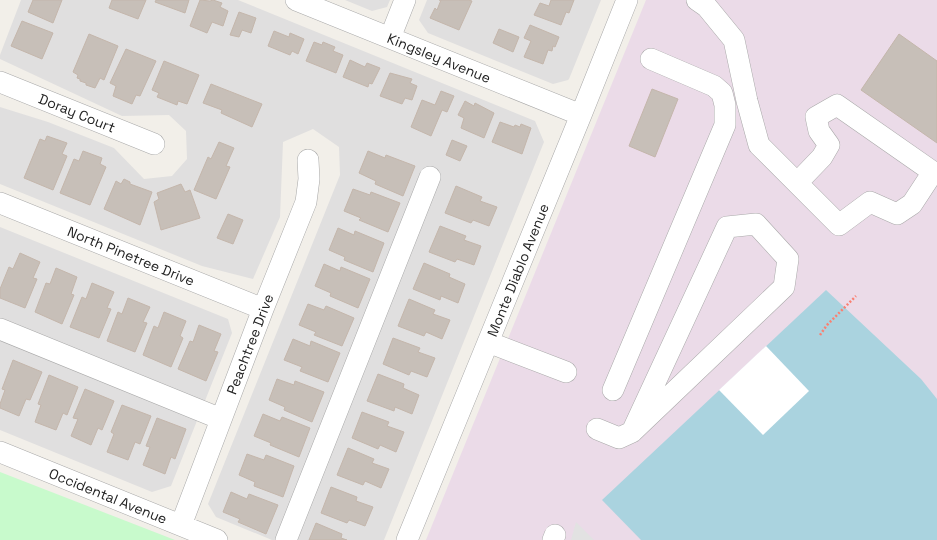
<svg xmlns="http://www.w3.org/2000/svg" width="937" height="540" font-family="'Space Grotesk',sans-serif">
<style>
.residential{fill:#e0dfdf}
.industrial{fill:#ebdbe8}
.park{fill:#c8facc}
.parking{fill:#e2e2e2}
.water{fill:#aad3df}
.pier{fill:#fff}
.building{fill:#c7bfb8;stroke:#c4b6ab}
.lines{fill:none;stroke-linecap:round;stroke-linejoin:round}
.minor-casing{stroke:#a9a9a9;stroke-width:22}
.path{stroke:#fa8072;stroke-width:2.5;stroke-dasharray:2 2;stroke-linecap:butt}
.minor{stroke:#fff;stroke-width:21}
.labels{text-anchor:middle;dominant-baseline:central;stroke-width:4;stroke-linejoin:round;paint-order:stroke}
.street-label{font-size:14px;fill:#222;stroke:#fff}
</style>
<rect width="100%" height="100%" fill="#f2efe9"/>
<path class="residential" d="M21 0H238L535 121 544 142 384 540H272L216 517 208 504 340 175 339 147 313 129 283 142 280 217 253 279 202 266 0 184V107L48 122 114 148 144 179 172 176 187 159 186 131 169 115 122 116 0 59V55Z
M345 0H390L387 7 372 11Z
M427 0H601L569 79 568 80 553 84 428 33 419 20Z
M0 227 228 319 232 333 171 486 152 492 0 430Z"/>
<path class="industrial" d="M646 0H937V540H426Z"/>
<path class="park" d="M0 472 175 540H0Z"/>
<path class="parking" d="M576 522 594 540H571Z"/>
<path class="water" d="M826 290 921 379 937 399V540H641L602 500Z"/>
<path class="pier" d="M766 346 809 391 763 435 719 390Z"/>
<path class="building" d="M33 0H62L53 23 28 12Z
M112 0H146L138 19 109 8Z
M156 0H189L185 13 155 2Z
M200 0 210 1 213 0 222 3 220 7 228 11 223 26 212 22 207 33 190 26Z
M439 0H468L472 1 459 30 430 18 435 8 437 10 441 0Z
M551 0H574L569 13 566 12 561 25 534 15 540 3 549 6Z
M239 12 256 18 251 33 242 30 239 37 230 35Z
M22 21 53 33 42 59 11 46Z
M530 25 559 37 555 47 553 46 552 51 548 50 543 64 524 57 531 41 524 38Z
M499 29 519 37 513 52 493 43Z
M274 31 289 37 290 33 304 39 298 54 292 51 290 55 268 46Z
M89 34 118 46 104 80 100 78 95 88 86 85V83L80 81V79L77 78 78 75 73 72Z
M899 34 937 61V143L861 90Z
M314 42 322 45 323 42 335 47 333 51 343 55 336 73 306 61Z
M126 49 156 61 140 96 136 95 132 104 113 96 116 86 110 83Z
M350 60 365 67 367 63 380 68 372 84 369 83 368 87 343 77Z
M164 61 199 75 187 104 178 101 177 105 157 97 159 93 152 90Z
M390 73 412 79 410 83 417 86 412 100 405 98 402 104 380 96Z
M211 84 262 104 252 127 221 113 222 110 203 103Z
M652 89 678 99 655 157 629 146Z
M441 91 454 96 447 112 442 110 431 136 411 127 422 100 435 105Z
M465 101 474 106 475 103 494 113 484 138 461 128 464 118 458 115Z
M500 122 514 127 515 125 520 127 521 124 531 128 522 154 492 142Z
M47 136 67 143 62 154 67 156 53 190 24 178 40 139 45 141Z
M452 140 467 146 460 161 446 155Z
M219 142 234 148 226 166 230 167 216 199 194 190 208 157 211 159Z
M83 151 102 158 100 164 106 167 90 205 60 193 74 159 79 161Z
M368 151 385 158 386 155 415 166 403 196 375 184 376 181 359 173Z
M124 179 130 182V184L152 192 140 225 104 209 116 181 121 184Z
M181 184 185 192 190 190 200 218 161 230 154 202 159 199 157 193Z
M456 186 482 197 480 201 497 207 489 226 473 220 471 223 445 213Z
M353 189 370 195 371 192 400 203 388 232 359 220 361 218 344 211Z
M228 214 243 220 233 244 217 238Z
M440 226 466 236 464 240 481 246 474 265 457 259 455 262 429 252Z
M338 228 354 235 355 231 384 243 373 272 344 260 345 257 329 250Z
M20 253 40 262 33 278 37 279 25 308 0 298V289L9 267 13 269Z
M424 263 450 274 449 277 465 284 458 303 441 296 440 300 413 289Z
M324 264 340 271 341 267 370 279 358 308 330 296 331 293 315 286Z
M56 268 77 277 71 294 74 295 62 324 35 312 46 283 50 284Z
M92 283 114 292 107 308 111 309 99 338 70 327 82 297 86 299Z
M128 298 150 307 143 322 147 323 135 352 107 341 118 312 122 314Z
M409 299 435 310 433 314 450 320 442 339 426 332 424 336 398 326Z
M308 304 324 310 326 306 354 318 342 346 314 335 316 332 299 325Z
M164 312 186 321 180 336 183 338 171 367 143 355 154 326 158 328Z
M199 325 221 334 214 351 218 352 206 381 178 369 190 341 193 342Z
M393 338 420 348 418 352 435 358 427 377 411 371 409 375 383 364Z
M293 339 310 346 311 341 340 353 328 382 300 371 302 367 284 360Z
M13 360 42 372 30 400 26 399 19 416 0 408V404L5 390 2 389Z
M378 374 404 384 403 388 419 395 412 414 395 407 394 411 367 401Z
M49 375 78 387 67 415 63 413 56 430 35 422 41 405 38 404Z
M277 379 294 385 295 381 324 392 312 422 284 410 285 407 269 400Z
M85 389 114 401 102 430 98 428 91 445 71 436 78 419 73 418Z
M122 405 151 416 140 444 135 442 128 460 107 452 114 434 111 432Z
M362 412 389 422 387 426 404 432 396 452 380 445 378 449 352 438Z
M263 414 280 421 282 417 310 428 299 457 270 445 271 443 254 436Z
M157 418 186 429 175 459 171 457 165 474 143 465 150 447 146 446Z
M348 448 374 459 372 463 389 469 381 488 365 481 363 485 337 475Z
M247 454 264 460 266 455 294 466 283 497 254 486 255 482 239 475Z
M331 487 357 497 356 501 373 507 365 526 349 520 347 523 321 513Z
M231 492 247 499 249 494 278 505 266 534 238 522 240 519 223 512Z
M316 523 342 534 341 538 347 540H309Z"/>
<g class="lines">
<g class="minor-casing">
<path id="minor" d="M296 0 581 115
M697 0 707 7 734 40 747 101 759 145 839 225 870 202 897 214 912 204 933 172 837 105 816 117 819 131 829 145 822 157 797 183
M390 38 405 0
M0 82 154 144
M0 203 263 309
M0 329 221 419
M488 342 566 372
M613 390 725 125V105L722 93 714 86 651 59
M597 429 619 438 632 432 784 287 788 259 756 224 727 227 632 432
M0 452 217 540
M181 525 263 309 306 202 309 179 308 160
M286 540 430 177
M407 540 581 115 627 0
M553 540 555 535"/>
</g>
<path class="path" d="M827 325 856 296
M820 335 827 325"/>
<use href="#minor" class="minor"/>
</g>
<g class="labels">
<g class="street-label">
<text transform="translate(439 58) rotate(22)">Kingsley Avenue</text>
<text transform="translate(77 113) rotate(22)">Doray Court</text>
<text transform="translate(131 256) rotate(22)">North Pinetree Drive</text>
<text transform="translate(518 270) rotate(-68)">Monte Diablo Avenue</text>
<text transform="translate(250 344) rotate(-69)">Peachtree Drive</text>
<text transform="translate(108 496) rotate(22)">Occidental Avenue</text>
</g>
</g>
</svg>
